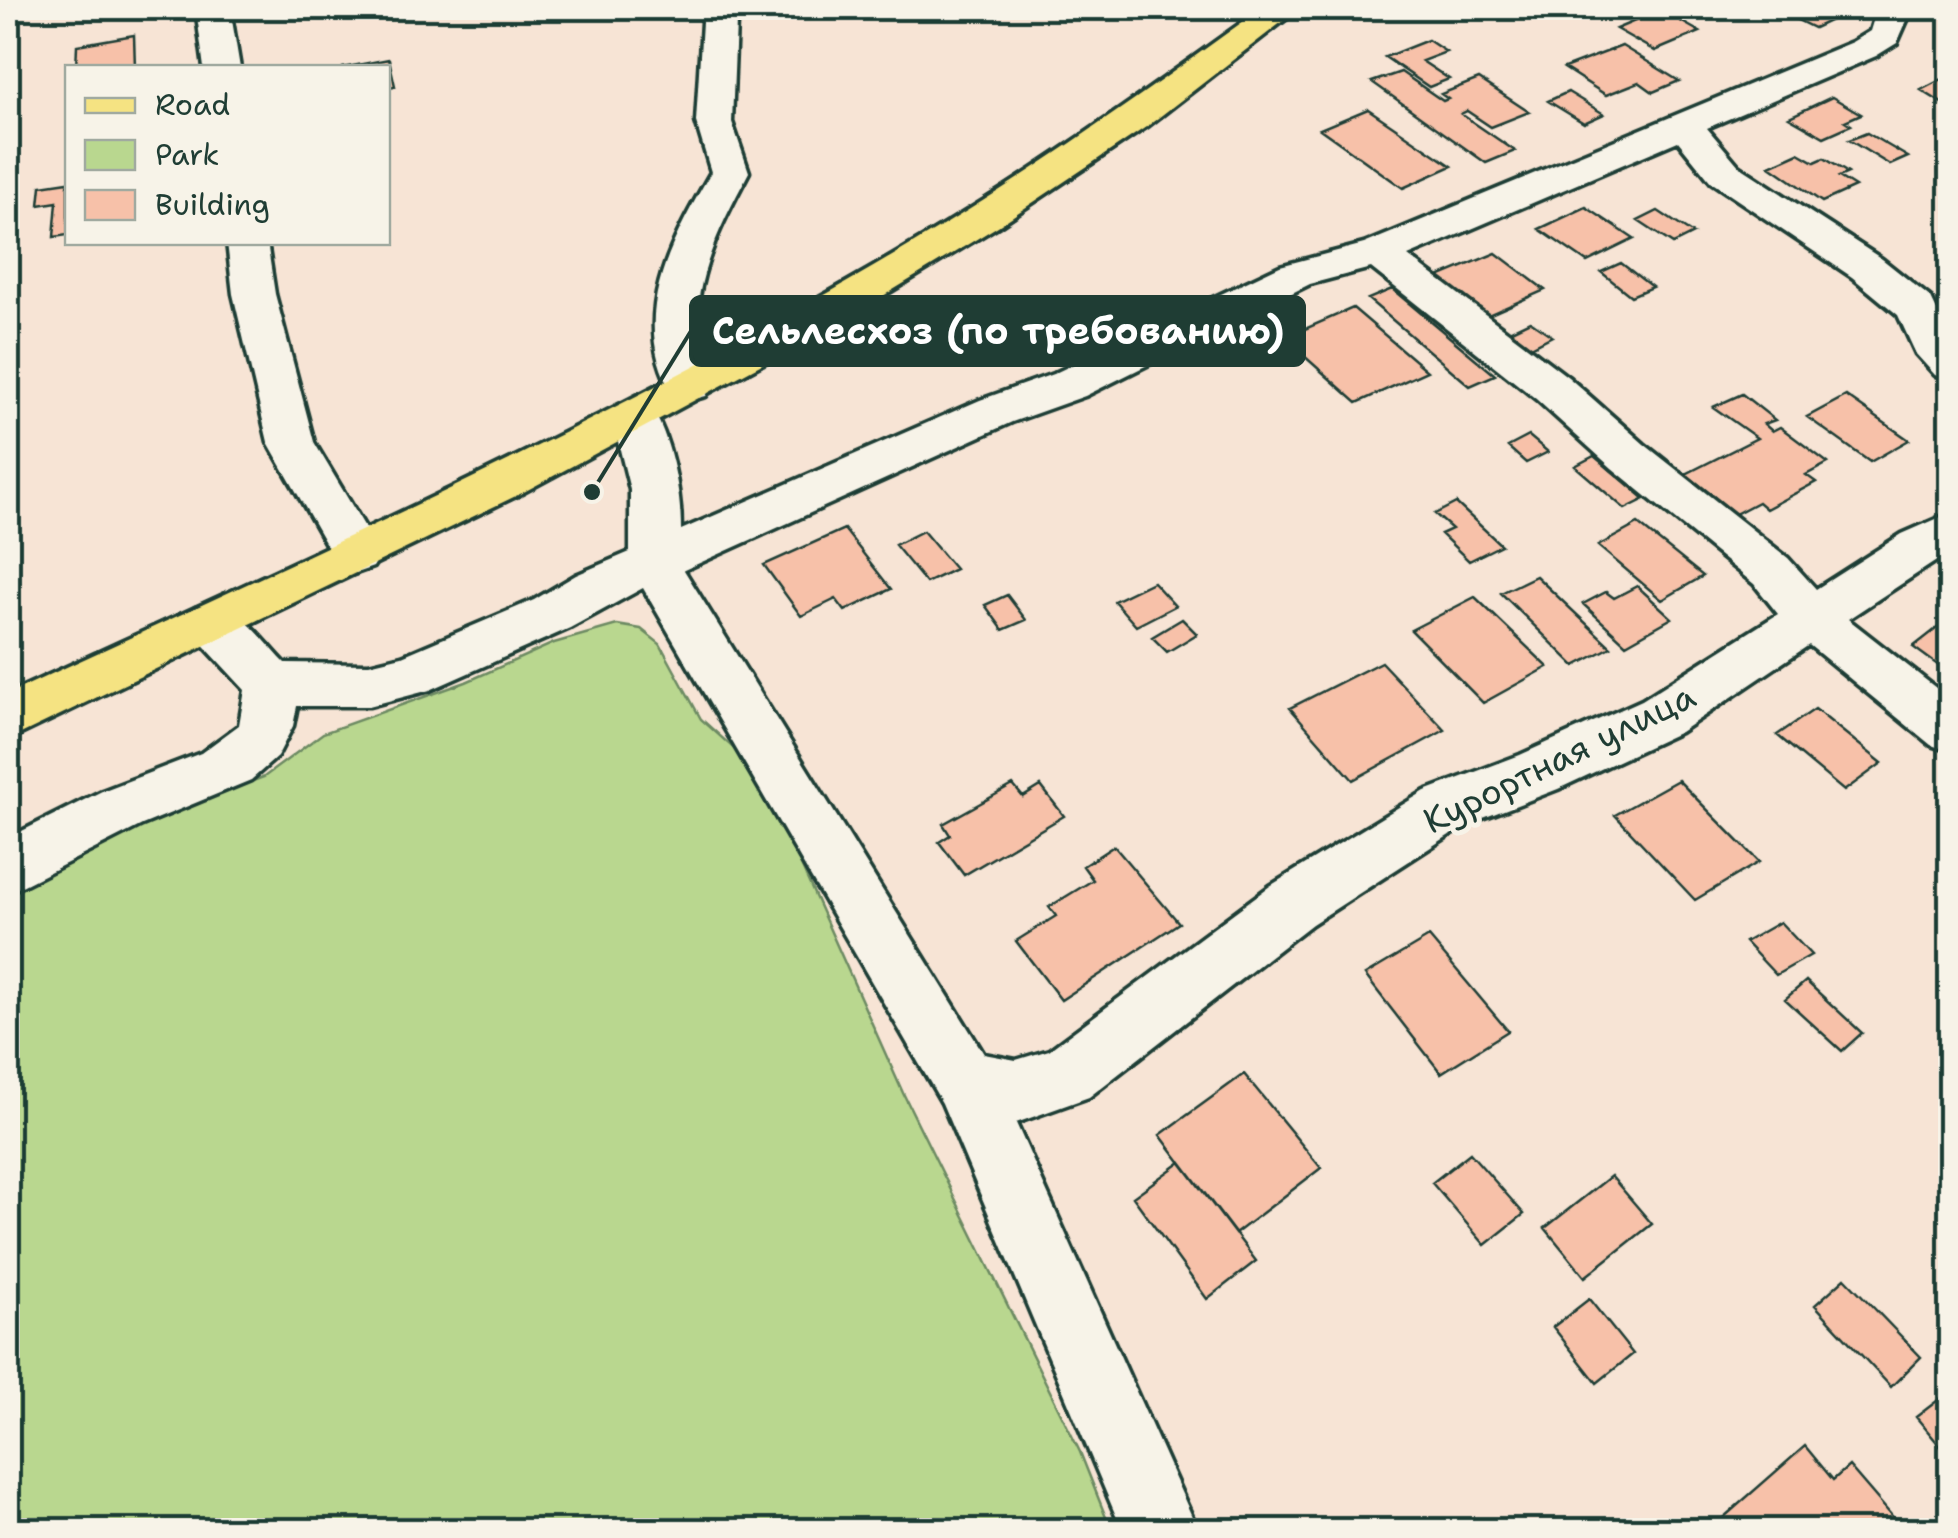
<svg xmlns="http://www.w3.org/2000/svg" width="1958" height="1538" font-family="'Shantell Sans',sans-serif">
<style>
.green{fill:#b9d78f;stroke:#6c8a62;stroke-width:2.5}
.building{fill:#f7c1a9;stroke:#1f3d34;stroke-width:2.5}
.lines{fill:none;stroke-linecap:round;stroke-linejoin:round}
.minor-casing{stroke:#1f3d34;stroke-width:7}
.major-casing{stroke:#1f3d34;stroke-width:7}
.minor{fill:#f7f3e8;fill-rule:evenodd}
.major{fill:#f5e382;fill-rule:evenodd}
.labels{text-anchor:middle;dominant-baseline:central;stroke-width:10;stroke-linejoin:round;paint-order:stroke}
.street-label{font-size:35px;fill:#1f3d34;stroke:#f7f3e8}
.leader{fill:none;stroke:#1f3d34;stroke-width:4}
.callout-dot{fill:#1f3d34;stroke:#f7f3e8;stroke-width:4}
.callout{fill:#1f3d34;stroke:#1f3d34;stroke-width:4}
.callout-label{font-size:38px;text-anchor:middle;font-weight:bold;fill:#fff}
</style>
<rect width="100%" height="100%" fill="#f7e4d5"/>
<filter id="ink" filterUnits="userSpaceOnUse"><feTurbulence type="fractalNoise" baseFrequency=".01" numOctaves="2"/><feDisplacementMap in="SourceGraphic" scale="20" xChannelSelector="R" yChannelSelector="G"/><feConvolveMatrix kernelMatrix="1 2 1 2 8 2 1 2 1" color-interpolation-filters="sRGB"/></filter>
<g filter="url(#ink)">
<path class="green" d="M617 625 641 629 660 644 701 719 759 771 903 1093 1080 1452 1111 1530H8V889L101 836 264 777 323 733 466 682 554 643Z"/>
<path class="building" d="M1773 8H1827L1842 15 1814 28Z
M1661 10 1700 32 1655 51 1616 29Z
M134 35 135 68H76L77 45Z
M1428 40 1446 52 1422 61 1449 79 1429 87 1385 57Z
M1622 46 1679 81 1653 92 1639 82 1606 95 1564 68Z
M389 59 395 86 388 87V68H342Z
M1401 72 1443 101 1448 99 1441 94 1479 79 1529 112 1491 127 1467 111 1461 114 1515 151 1486 163 1372 82Z
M1950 75V108L1921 90Z
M1568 92 1604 114 1584 123 1548 101Z
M1832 97 1861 114 1845 121 1851 125 1824 137 1789 117Z
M1368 109 1452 166 1403 188 1320 129Z
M1867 133 1908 157 1890 165 1849 140Z
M1799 153 1815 162 1824 158 1848 173 1839 177 1855 187 1822 202 1770 166Z
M68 182V235L54 237 57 202 39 205 41 186Z
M1586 207 1634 239 1587 262 1539 229Z
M1658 211 1693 234 1673 244 1638 221Z
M1496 253 1545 290 1486 316 1438 277Z
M1621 263 1652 287 1631 296 1601 272Z
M1392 289 1495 375 1470 386 1368 299Z
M1353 308 1427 371 1357 403 1284 338Z
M1530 321 1552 336 1529 348 1507 332Z
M1742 394 1775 420 1764 424 1772 431 1780 427 1828 463 1806 475 1816 482 1766 509 1758 502 1735 514 1686 474 1757 438 1713 407Z
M1846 396 1909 440 1870 462 1807 417Z
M1529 436 1548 452 1526 463 1508 447Z
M1594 456 1645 499 1625 509 1575 466Z
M1456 503 1501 545 1469 561 1441 534 1452 529 1435 514Z
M1638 524 1703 576 1662 600 1598 546Z
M844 529 891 589 845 611 836 599 801 616 764 565Z
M923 531 955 569 926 583 895 545Z
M1536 576 1611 647 1575 666 1501 593Z
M1153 582 1175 606 1136 626 1114 601Z
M1637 586 1672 618 1626 644 1583 604 1606 592 1614 598Z
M1007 595 1026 620 1003 630 985 605Z
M1475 597 1548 667 1483 703 1411 630Z
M1950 618V674L1913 647Z
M1182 619 1197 634 1167 652 1152 637Z
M1381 662 1445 730 1353 780 1290 708Z
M1815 709 1882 763 1844 791 1777 735Z
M1678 780 1759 862 1695 900 1615 815Z
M1013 785 1023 797 1041 786 1064 816 964 875 939 842 950 835 943 824Z
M1114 846 1179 923 1061 1000 1016 941 1056 916 1049 907 1093 880 1083 866Z
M1780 922 1811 955 1776 975 1745 942Z
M1429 937 1508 1031 1441 1073 1365 975Z
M1806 981 1862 1033 1842 1051 1785 999Z
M1244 1074 1321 1168 1235 1234 1160 1135Z
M1470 1153 1524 1214 1485 1245 1432 1183Z
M1181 1162 1256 1261 1207 1299 1133 1197Z
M1611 1176 1652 1224 1585 1277 1545 1228Z
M1845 1278 1921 1357 1891 1387 1815 1305Z
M1589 1299 1633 1354 1597 1383 1553 1327Z
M1950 1391V1458L1916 1417Z
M1805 1446 1833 1480 1849 1466 1904 1530H1719L1715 1525Z"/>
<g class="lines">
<g class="minor-casing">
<path id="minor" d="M196 8H230L240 68H204Z
M698 8H732L736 22 732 122 749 172C714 238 675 312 712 385L706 396 690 400 674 396C627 318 671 242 711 172L696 122 702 22Z
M1870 8H1904L1908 18 1897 43 1876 56 1707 128 1739 166 1882 259 1931 298 1950 338V380L1935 375 1916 354 1898 315 1852 277 1711 182 1678 141 1408 256 1568 377 1644 444 1788 558 1816 589 1902 534 1950 513V552L1848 619 1950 699V751L1931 745 1809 645 1680 732 1558 789 1465 825 1312 924 1089 1097 1016 1123 1198 1530H1122L942 1103 643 588 570 628 430 690 369 706H297L293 726 277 757 251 780 142 825 8 893V838L102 791 201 753 239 725 245 690 195 636 188 622 195 608C235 595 259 637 285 663L369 664 402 656 534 600 576 575 630 552V490L612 417 619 406 635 401 651 406C671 440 681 490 681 530L980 400 1053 374 1280 266 1364 244 1852 42 1870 31 1874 18ZM1371 268 1536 399 1612 468 1754 584 1778 614 1642 700 1520 755 1425 791 1270 886 1049 1050 1016 1060 984 1054 684 570 1012 422 1085 396 1310 284Z
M227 242H267L275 294 314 442 381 554 373 567 356 573 339 567 268 442 233 294Z"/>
</g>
<g class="major-casing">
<path id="major" d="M1262 8H1300L1149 125 998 226 842 321 520 494 8 740V694C333 544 665 398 970 209 1071 146 1166 77 1262 8Z"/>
</g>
<use href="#minor" class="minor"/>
<use href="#major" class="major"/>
</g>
</g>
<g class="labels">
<g class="street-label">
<text transform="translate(1559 758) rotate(-26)">Курортная улица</text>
</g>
</g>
<path class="leader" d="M592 492L691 331"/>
<circle class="callout-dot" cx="592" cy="492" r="10"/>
<rect class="callout" x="691" y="297" width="613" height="68" rx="10"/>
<g class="callout-label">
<text x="998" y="344">Сельлесхоз (по требованию)</text>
</g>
<rect width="1958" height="1538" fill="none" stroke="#f7f3e8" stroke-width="40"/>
<rect x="20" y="20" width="1918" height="1498" fill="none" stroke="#1f3d34" stroke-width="4" filter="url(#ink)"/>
<rect x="65" y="65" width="325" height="180" fill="#f7f3e8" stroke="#a1aaa0" stroke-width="2.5"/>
<rect x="85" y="98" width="50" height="15" fill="#f5e382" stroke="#a1aaa0" stroke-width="2.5"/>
<text x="155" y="115" font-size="30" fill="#1f3d34">Road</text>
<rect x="85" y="140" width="50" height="30" fill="#b9d78f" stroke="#a1aaa0" stroke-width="2.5"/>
<text x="155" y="165" font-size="30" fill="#1f3d34">Park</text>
<rect x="85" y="190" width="50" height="30" fill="#f7c1a9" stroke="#a1aaa0" stroke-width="2.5"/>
<text x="155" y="215" font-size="30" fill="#1f3d34">Building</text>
</svg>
